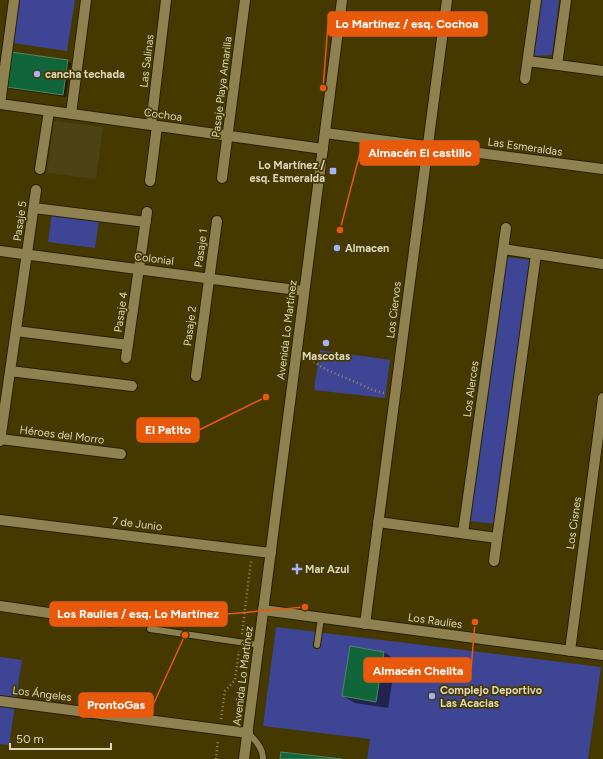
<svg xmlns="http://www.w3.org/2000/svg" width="603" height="759" font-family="Figtree,sans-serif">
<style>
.built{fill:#4d4214}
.green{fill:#3e4595}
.shadow{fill:#0007}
.building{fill:#10653b;stroke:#548465}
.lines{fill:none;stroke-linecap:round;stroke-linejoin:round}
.service-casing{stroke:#272006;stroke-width:8}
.minor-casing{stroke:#272006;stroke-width:12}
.tertiary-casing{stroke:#272006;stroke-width:12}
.secondary-casing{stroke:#272006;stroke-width:12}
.path{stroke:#958c63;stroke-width:2.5;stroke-dasharray:1 3;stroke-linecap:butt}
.service{stroke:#908250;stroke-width:6}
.minor{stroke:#908250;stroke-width:10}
.tertiary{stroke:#908250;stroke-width:10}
.secondary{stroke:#908250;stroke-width:10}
.poi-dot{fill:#a4b2fc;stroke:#453900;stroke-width:1.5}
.labels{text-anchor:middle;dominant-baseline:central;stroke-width:3.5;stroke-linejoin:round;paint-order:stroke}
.street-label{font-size:11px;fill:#ddd6bc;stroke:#453900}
.poi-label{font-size:11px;font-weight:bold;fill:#ddd6bc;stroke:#453900;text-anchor:start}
.leader{fill:none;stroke:#e8590c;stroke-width:1.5}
.callout-dot{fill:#e8590c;stroke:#453900;stroke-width:1.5}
.callout{fill:#e8590c;stroke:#e8590c;stroke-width:1.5}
.callout-label{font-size:12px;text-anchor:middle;font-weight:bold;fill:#fff}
</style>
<rect width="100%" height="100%" fill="#453900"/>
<path class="built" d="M54 121 103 127 96 179 47 173Z"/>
<path class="green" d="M20 0H75L67 51 13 43Z
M541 0H559L552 55 533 56Z
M52 212 99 219 95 248 48 242Z
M507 257 530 260 495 524 470 521Z
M320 350 390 360 385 398 314 390Z
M276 627 601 667 588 759H367L370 739 263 726Z
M0 657 22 660 9 745 0 744Z"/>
<path class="shadow" d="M67 61 71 63 66 97 11 89 7 87Z
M384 652 396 660 388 708 355 703 343 696Z"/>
<path class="building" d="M11 52 68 60 63 95 6 87Z
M350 646 384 652 376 702 342 696Z
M281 752 342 759H280Z"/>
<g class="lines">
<g class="service-casing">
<path id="service" d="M150 629 259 645
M317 645 321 618
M248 733C255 740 263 748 263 759"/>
</g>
<g class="minor-casing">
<path id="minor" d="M14 0 0 104 323 149
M528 61 603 71
M557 65 566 0
M525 79 536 0
M71 114 86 0
M151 125 166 0
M325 133 603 169
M40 169 49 111
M222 178 245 0
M150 181 157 126
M34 208 146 222
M503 249 603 264
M0 251 304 291
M16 331 128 345
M126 358 147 212
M10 371 132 386
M196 376 217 221
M0 439 121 454
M0 441 36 190
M0 520 271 553
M378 522 497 538
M463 533 506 228
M494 561 536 254
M0 606 111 622
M365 624 447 0
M570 651 603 398
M0 701 248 733"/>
</g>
<g class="tertiary-casing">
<path id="tertiary" d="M263 610 603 655"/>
</g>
<g class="secondary-casing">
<path id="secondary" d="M244 759 342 0"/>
</g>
<path class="path" d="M308 356C321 370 338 374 355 382 365 386 374 392 385 393
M242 634 251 561
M221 719 225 691 235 680 239 651
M216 759 218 740"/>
<use href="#service" class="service"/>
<use href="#minor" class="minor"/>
<use href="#tertiary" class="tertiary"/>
<use href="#secondary" class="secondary"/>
</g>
<g class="poi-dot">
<circle cx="37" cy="74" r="4"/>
<rect x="329" y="167" width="8" height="8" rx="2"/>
<circle cx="337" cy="248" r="4"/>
<circle cx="326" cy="343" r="4"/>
<path d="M295 563h4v4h4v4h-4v4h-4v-4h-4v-4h4z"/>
<circle cx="432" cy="696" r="4"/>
</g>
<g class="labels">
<g class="street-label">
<text transform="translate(147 61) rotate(-83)">Las Salinas</text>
<text transform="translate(222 87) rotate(-83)">Pasaje Playa Amarilla</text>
<text transform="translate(163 115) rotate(8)">Cochoa</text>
<text transform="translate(525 147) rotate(8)">Las Esmeraldas</text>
<text transform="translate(20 221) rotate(-82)">Pasaje 5</text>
<text transform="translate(201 248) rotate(-82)">Pasaje 1</text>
<text transform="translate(154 259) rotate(7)">Colonial</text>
<text transform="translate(394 310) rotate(-83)">Los Ciervos</text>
<text transform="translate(121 312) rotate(-82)">Pasaje 4</text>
<text transform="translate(190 326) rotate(-83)">Pasaje 2</text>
<text transform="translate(287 330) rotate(-83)">Avenida Lo Martínez</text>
<text transform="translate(471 389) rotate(-82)">Los Alerces</text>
<text transform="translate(62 435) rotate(7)">Héroes del Morro</text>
<text transform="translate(574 523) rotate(-82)">Los Cisnes</text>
<text transform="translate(137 524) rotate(7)">7 de Junio</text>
<text transform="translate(435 621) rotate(8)">Los Raulíes</text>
<text transform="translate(243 676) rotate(-83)">Avenida Lo Martínez</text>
<text transform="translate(42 694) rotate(7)">Los Ángeles</text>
</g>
<g class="poi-label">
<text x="45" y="74">cancha techada</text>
<text x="325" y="165" text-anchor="end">Lo Martínez /<tspan x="325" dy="13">esq. Esmeralda</tspan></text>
<text x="345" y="248">Almacen</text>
<text x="326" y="356" text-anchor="middle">Mascotas</text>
<text x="305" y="569">Mar Azul</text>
<text x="440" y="690">Complejo Deportivo<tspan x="440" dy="13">Las Acacias</tspan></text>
</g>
</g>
<path class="leader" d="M323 88L328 24M340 230L360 153M266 397L199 430M305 607L227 614M475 622L471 670M185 635L153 705"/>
<g class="callout-dot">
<circle cx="323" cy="88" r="4"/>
<circle cx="340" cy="230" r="4"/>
<circle cx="266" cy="397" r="4"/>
<circle cx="305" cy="607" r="4"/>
<circle cx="475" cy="622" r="4"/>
<circle cx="185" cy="635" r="4"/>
</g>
<g class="callout">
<rect x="328" y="12" width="159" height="24" rx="4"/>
<rect x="360" y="141" width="119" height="24" rx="4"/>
<rect x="137" y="418" width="62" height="24" rx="4"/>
<rect x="50" y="602" width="177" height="24" rx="4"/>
<rect x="364" y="658" width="107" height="24" rx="4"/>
<rect x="79" y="693" width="74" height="24" rx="4"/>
</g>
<g class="callout-label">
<text x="407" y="28">Lo Martínez / esq. Cochoa</text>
<text x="420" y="157">Almacén El castillo</text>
<text x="168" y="434">El Patito</text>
<text x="138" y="618">Los Raulíes / esq. Lo Martínez</text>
<text x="418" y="675">Almacén Chelita</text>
<text x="116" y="709">ProntoGas</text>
</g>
<path d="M10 743v6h101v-6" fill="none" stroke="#ddd6bc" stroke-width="2"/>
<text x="16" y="743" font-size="12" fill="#ddd6bc" stroke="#453900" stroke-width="3" paint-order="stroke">50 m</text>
</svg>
